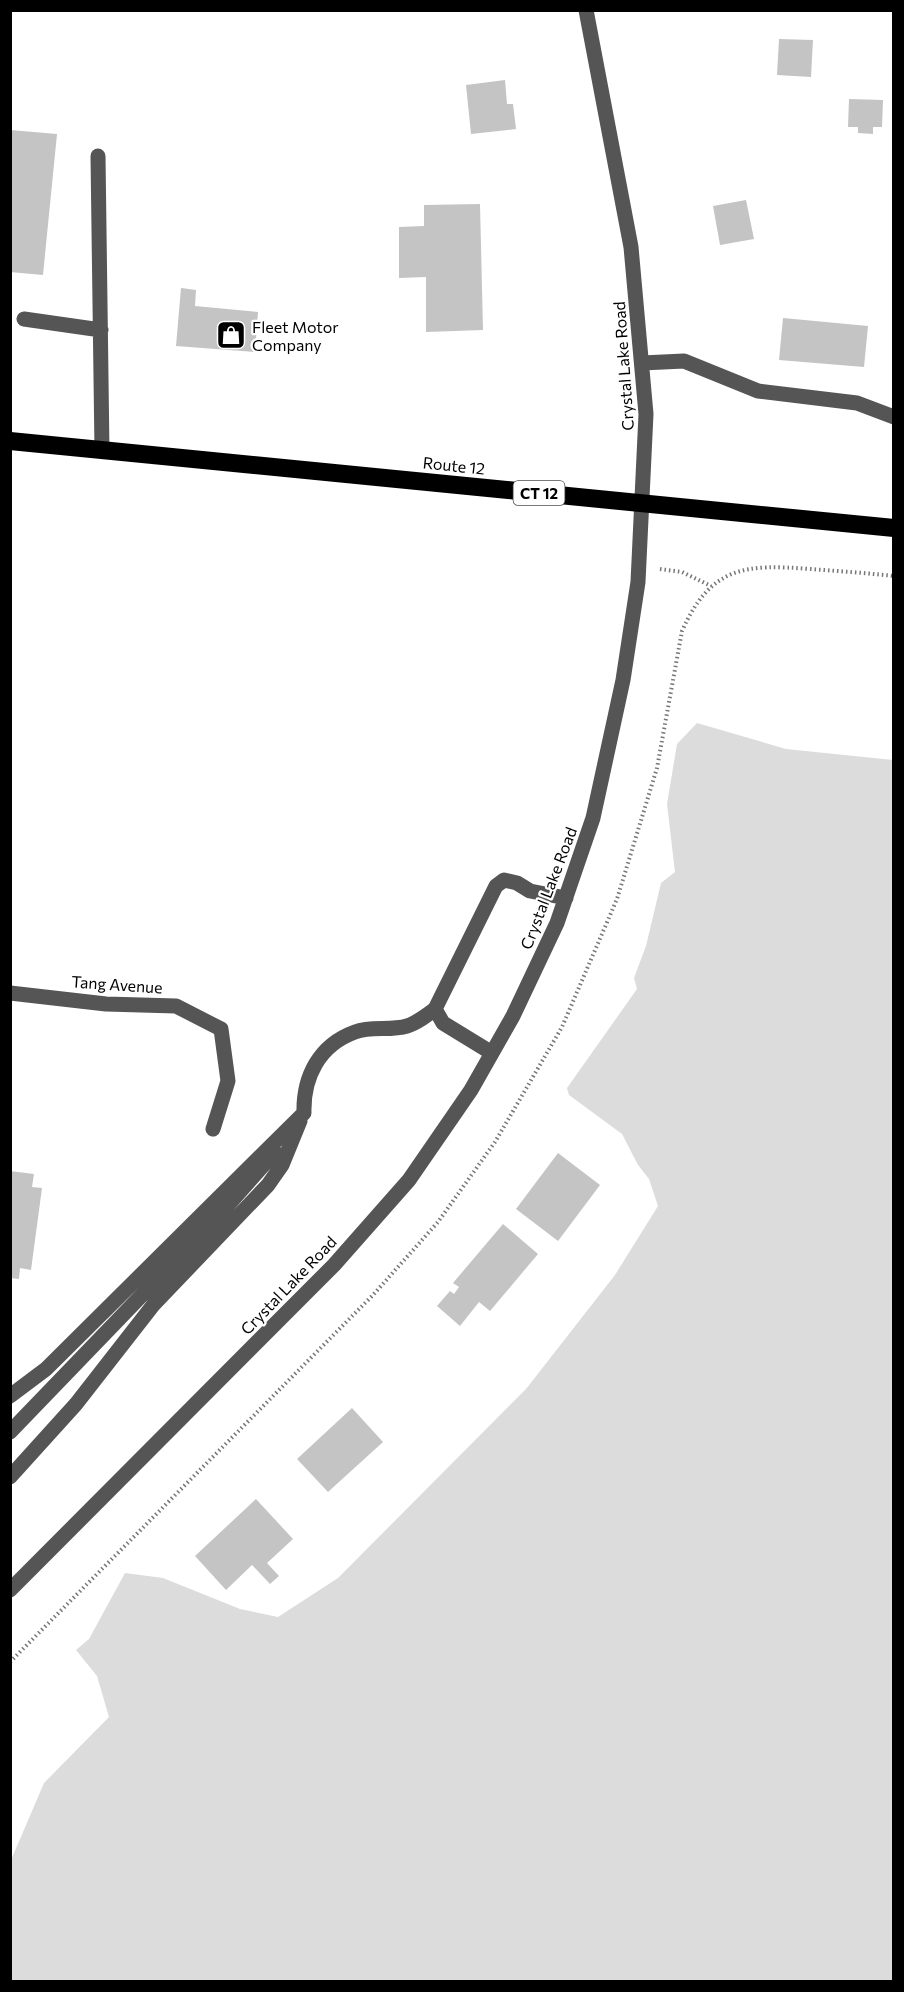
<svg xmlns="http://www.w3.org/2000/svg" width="904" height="1992" font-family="Commissioner,sans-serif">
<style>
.green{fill:#dcdcdc}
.building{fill:#c4c4c4}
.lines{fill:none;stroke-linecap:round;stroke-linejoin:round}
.path{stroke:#777;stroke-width:4;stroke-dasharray:1.5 3;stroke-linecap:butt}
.minor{stroke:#555;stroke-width:15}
.highway{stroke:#000;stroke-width:18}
.labels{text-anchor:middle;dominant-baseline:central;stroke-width:4.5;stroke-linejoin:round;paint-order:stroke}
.shield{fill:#fff;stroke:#4c4c4c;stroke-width:1.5}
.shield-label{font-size:15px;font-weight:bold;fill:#000}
.poi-label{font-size:16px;fill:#000;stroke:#fff;text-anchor:start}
.street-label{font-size:16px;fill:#000;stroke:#fff}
</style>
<rect width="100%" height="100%" fill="#fff"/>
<path class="green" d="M697 723 786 749 893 760V1981H11V1860L44 1783 109 1717 97 1676 76 1650 89 1639 125 1573 163 1578 240 1609 278 1617 338 1578 526 1389 615 1275 658 1206 649 1179 638 1165 622 1134 569 1095 567 1088 637 989 634 978 646 946 661 883 675 872 667 804 677 744Z"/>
<path class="building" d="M779 39 813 40 811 77 777 75Z
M505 80 507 104H513L516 129 471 134 466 85Z
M849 99 883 100 882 127H873V134L858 133V127H848Z
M10 130 57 134 43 275 10 272Z
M746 200 754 239 720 245 713 206Z
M480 204 483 330 426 332V277L399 278V227L424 226V205Z
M181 288 196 290 195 306 258 312 255 352 176 346Z
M783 318 868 326 864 367 779 360Z
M558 1153 600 1185 558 1241 516 1209Z
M10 1171 34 1174 32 1187 42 1188 31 1270 20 1268 19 1279 10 1278Z
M503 1224 538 1254 490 1311 479 1302 460 1326 437 1306 450 1291 454 1294 459 1287 453 1283Z
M352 1408 383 1442 328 1492 297 1459Z
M256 1499 293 1539 267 1563 279 1576 270 1584 252 1565 226 1590 195 1556Z"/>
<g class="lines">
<path class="path" d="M660 569 682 572 711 586
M10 1662 373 1295 438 1222 495 1142 562 1027 617 899 657 768 682 631C711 566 745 564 810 569 838 571 866 573 894 576"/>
<path class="minor" d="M98 156 102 451
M24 319 101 330
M642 363 684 361 758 391 857 403 894 417
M10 993 106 1004 176 1006 221 1029 228 1081 213 1129
M492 1053 443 1023 435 1009 496 886 504 880 517 883 530 891 566 898
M10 1396 46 1369 304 1113C303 1077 319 1045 355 1032 371 1026 391 1031 407 1026 417 1023 426 1016 435 1009
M10 1432 221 1213 275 1152
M10 1477 76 1404 154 1304 268 1185 282 1165 300 1121
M10 1590 334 1265 409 1180 471 1090 513 1016 557 923 593 818 623 680 638 582 646 414 631 247 586 10"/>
<path class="highway" d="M10 441 894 528"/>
</g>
<defs>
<g id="shop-square" transform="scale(1.5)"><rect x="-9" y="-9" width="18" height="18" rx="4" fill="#000" stroke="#fff"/><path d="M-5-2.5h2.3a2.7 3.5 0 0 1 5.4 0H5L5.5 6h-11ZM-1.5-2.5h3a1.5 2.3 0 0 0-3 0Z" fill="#fff"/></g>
</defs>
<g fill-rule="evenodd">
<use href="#shop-square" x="231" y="335"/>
</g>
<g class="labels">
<rect class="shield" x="513.5" y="481" width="51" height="24" rx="4.5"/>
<g class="shield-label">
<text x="539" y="493">CT 12</text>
</g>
<g class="poi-label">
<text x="252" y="326">Fleet Motor<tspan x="252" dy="18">Company</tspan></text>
</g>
<g class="street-label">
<text transform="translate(623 366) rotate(-94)">Crystal Lake Road</text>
<text transform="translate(454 465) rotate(6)">Route 12</text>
<text transform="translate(548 888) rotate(-69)">Crystal Lake Road</text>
<text transform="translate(117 984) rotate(4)">Tang Avenue</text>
<text transform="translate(288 1285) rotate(-46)">Crystal Lake Road</text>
</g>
</g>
<rect width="904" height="1992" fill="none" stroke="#000000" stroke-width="24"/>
</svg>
